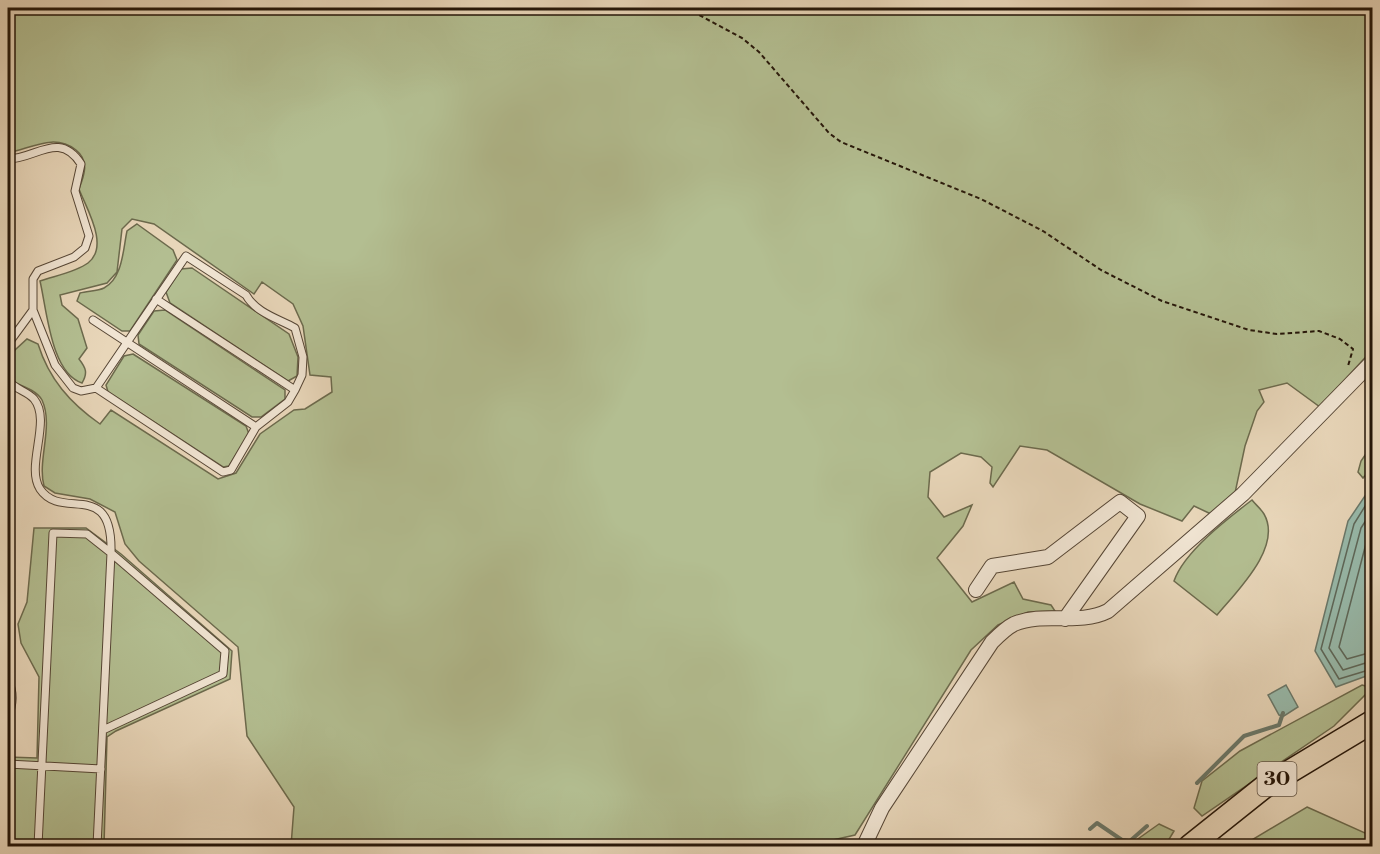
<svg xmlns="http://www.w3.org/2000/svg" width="1380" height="854" font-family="'Libre Bodoni',serif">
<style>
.green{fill:#b3be91;stroke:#6c6a4d;stroke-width:1.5}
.water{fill:#98baab;stroke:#6a786a;stroke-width:1.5}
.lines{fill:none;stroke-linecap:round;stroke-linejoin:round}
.shore{stroke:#5e685a;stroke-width:1.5}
.stream{stroke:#6a786a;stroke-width:4}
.service-casing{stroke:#564635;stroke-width:9}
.minor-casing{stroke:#564635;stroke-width:16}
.trunk-casing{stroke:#251609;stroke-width:25}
.path{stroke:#251609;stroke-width:2;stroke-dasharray:4.5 3;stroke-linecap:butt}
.service{stroke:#f0e4d2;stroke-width:7}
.minor{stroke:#f0e4d2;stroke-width:14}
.trunk{stroke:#e8d6b9;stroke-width:22}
.labels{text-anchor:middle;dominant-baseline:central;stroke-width:6;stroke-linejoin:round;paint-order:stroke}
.shield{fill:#f0e4d2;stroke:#625445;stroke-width:1.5}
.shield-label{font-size:20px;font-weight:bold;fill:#251609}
</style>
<rect width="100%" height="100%" fill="#e8d6b9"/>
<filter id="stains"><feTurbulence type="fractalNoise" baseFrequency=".00333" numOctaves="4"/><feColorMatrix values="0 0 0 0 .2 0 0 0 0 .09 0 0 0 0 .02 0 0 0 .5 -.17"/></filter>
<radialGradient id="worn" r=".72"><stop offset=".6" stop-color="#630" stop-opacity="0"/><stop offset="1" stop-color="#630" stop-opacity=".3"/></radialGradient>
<path class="green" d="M8 8H1372V350L1320 407 1287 383 1259 390 1264 402 1257 411 1245 446 1235 493 1211 514 1194 506 1182 521 1140 504 1047 450 1020 446 993 487 990 483 992 467 981 457 961 453 930 472 928 497 944 517 972 505 963 526 937 558 972 602 1014 582 1023 599 1051 605 1055 611 1028 612 998 625 971 650 855 835 806 846H291L294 807 247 736 238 647 139 561 125 544 115 512 90 499 55 493 44 486C37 460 54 426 42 400 37 391 23 386 14 382L8 365 15 350 27 339 38 344C49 379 70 403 100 424L111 410 218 479 236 473 260 434 294 410 305 409 332 392 331 377 310 375 303 326 293 304 262 282 254 294 154 224 132 219 122 229 117 272 107 283 60 295 62 305 78 319 87 348 79 359C86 368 88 373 82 383 51 373 47 311 40 281 54 276 76 272 88 263 110 246 86 208 79 189 84 176 90 161 76 150 54 133 32 148 8 153Z
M137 224 173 250 177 260 130 331H122L77 301 80 293C87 291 98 291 104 288 123 278 123 249 127 231Z
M192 268 289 334 298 357 297 376 288 381 170 303 166 292 181 269Z
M165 310 285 390V399L261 417H252L139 344 138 335 154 311Z
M133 354 246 426 249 434 229 466 223 467 108 392 106 385 124 356Z
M1372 445V467L1363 478 1358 472 1361 461Z
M1252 500C1256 505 1261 509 1264 514 1283 547 1236 592 1217 615L1174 581C1184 552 1227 519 1252 500Z
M34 528H86L121 554 232 651 230 679 116 731 107 737 104 846H8V757L37 758 39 677 21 643 18 624 27 602Z
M1362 685 1372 688 1334 726 1202 816 1194 808 1202 781 1240 751Z
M1307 807 1367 834 1372 830V846H1246L1245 844Z
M1159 824 1174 831 1165 846H1132L1135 841Z"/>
<path class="water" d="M1372 473V674L1336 687 1315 651 1348 521 1367 493Z
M1286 685 1298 707 1284 716 1279 715 1268 695Z"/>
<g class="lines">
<path class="shore" d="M1372 495 1354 524 1321 649 1339 679 1372 669
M1372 511 1361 528 1329 648 1343 670 1372 661
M1372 527 1369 532 1339 647 1347 659 1372 652"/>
<path class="stream" d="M1197 783 1244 736 1279 725 1283 713
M1090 829 1097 823 1122 840 1130 841 1147 826"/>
<g class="service-casing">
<path id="service" d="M8 159C36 159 59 130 81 164L75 191 89 236 85 248 74 257 38 271 33 279V310L8 344
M156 299 295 390
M33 310 55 365 73 388 81 391 96 388 186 256 246 295C256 313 279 319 295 328L303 357 302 375 295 390 288 402 256 427 231 470 223 472 96 388
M93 320 256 427
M8 380C14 389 27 391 34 399 52 421 25 466 40 489 62 522 113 477 111 553L225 651 223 674 103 730
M8 679C14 693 13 704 8 718
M8 764 101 769
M38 846 53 533 87 534 111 553 97 846"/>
</g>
<g class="minor-casing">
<path id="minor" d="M976 590 992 566 1048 557 1120 502 1138 516 1065 619
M864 846 882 808 992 642C999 635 1006 628 1014 624 1044 611 1078 626 1108 611L1243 494 1372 362"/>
</g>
<g class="trunk-casing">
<path id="trunk" d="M1190 846 1264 787 1372 722"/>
</g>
<path class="path" d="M686 8 742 38 759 52 829 133 841 142 981 199 1043 231 1101 270 1162 301 1249 330 1277 334 1319 331 1340 339 1353 349 1348 366"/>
<use href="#service" class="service"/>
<use href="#minor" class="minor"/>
<use href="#trunk" class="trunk"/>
</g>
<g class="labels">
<rect class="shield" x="1257.5" y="762" width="39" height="34" rx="4.5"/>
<g class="shield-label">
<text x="1277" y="779">30</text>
</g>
</g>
<rect width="1380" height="854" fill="none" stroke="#e8d6b9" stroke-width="30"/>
<rect x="9" y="9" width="1362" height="836" fill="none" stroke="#251609" stroke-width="3"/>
<rect x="15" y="15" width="1350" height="824" fill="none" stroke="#251609" stroke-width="1.5"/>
<rect width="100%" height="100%" filter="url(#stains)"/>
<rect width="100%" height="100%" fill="url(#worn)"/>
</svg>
